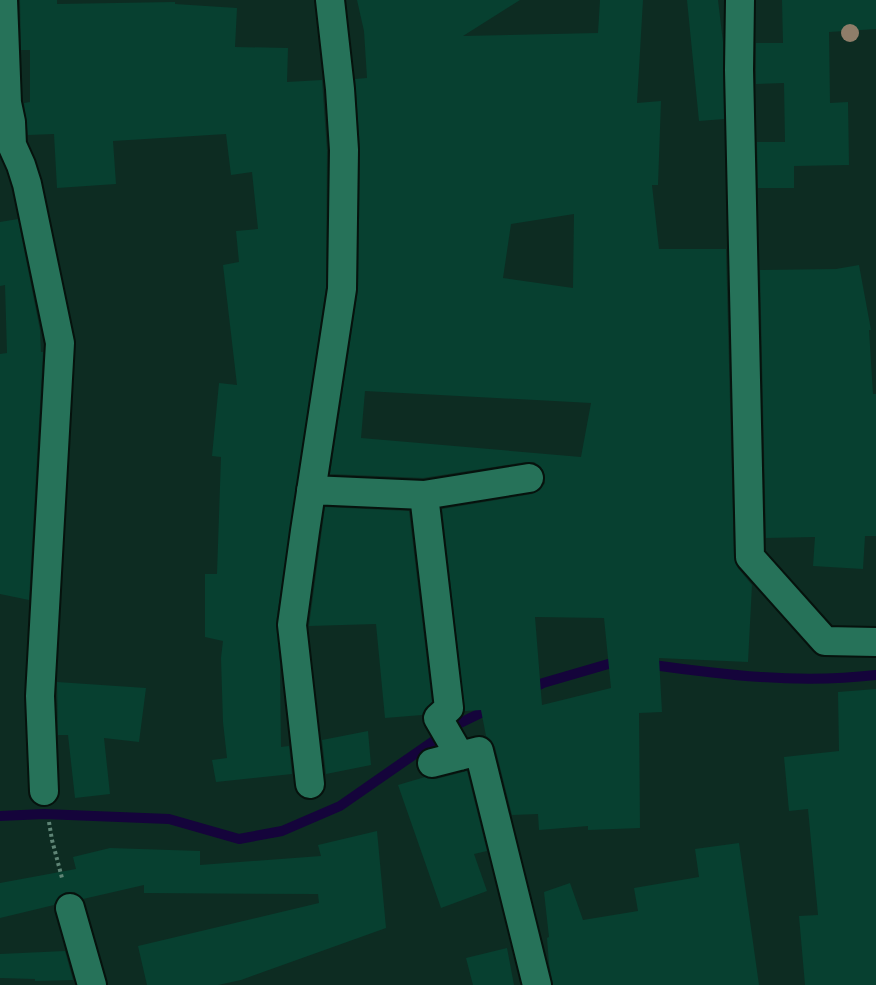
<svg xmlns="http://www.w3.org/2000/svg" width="876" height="985" font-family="Figtree,sans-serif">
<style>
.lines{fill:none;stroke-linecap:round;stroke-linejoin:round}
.stream{stroke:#15043b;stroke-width:10}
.building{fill:#074030;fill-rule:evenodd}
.street-casing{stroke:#06120d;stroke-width:32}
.path{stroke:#5f8576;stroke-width:4;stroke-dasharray:3 3;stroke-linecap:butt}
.street{stroke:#267259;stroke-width:28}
.tree{fill:#8e7d69}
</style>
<rect width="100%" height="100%" fill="#0d2c22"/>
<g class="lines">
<path class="stream" d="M646 664C723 675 798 684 876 675
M529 690 543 683 622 660
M0 816 44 814 169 819 239 839 282 831 340 806 458 724 493 707"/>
</g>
<path class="building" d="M20 0H57V4L175 2V4L237 8 235 47 288 48 287 82 322 80 327 150 326 288 276 623 280 664 281 747 289 746 292 774 216 782 212 760 227 758 223 722 221 658 223 641 205 637V574H217L221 457 212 456 219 383 237 385 223 265 239 262 236 231 258 229 252 172 231 175 226 134 113 141 116 184 57 188 54 134 28 135 24 103 30 102V50H21Z
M357 0H520L463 36 598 33 600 0H643L637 103 661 101 658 185H652L659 249H726L734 557 738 568 752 585 748 662 659 658 662 712 639 713 640 828 588 830V826L539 830 538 814 512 815 495 747 491 740 486 736 481 710 465 711 442 509 532 494 540 490 545 483V475L541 467 534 462H526L423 478 330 474 358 289 360 150 355 79 367 78 364 31ZM574 214 573 288 503 278 511 224ZM365 391 591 403 581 457 361 438ZM535 617 604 618 611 688 542 705Z
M687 0H718L723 42 724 119 699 121Z
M782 0H876V29L829 32 830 103 848 102 849 165 794 166V188H758L757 142H785L784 83 756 84V43H783Z
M18 219 40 330 41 352H43L29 600 0 594V354L7 353 5 285 0 286V222Z
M859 265 871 330H869L873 394H876V536H865L863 569 813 566 815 537 766 538 760 270 836 269Z
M325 507 409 511 432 702 422 715 385 718 376 624 309 626Z
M57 682 146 688 139 742 104 738 110 794 75 798 68 735H58Z
M876 689V985H805L799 916 818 915 808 809 789 811 784 757 839 751 838 692Z
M368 731 371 765 326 774 322 740Z
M467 771 487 851 474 854 487 891 441 908 398 785 425 777 436 779Z
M377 831 386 928 241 980 218 985H147L138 946 319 903 318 894 144 893V885L83 899 75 892H66L58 897 54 905 0 918V883L76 869 73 857 110 848 200 851V865L321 856 318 845Z
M739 843 759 985H553L549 964 547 938 549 937 544 892 570 883 583 920 638 911 634 888 699 877 695 849Z
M507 948 514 985H473L466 958Z
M65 951 73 980 35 981V979L0 978V954Z"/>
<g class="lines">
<g class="street-casing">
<path id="street" d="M3 0 7 103 11 122 12 145 21 165 27 184 60 343 40 696 44 791
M740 0 739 70 750 557 825 641 876 642
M311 490 424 495 529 478
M424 495 449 708 438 718 460 756
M432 763 479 751 537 985
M310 784 292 625 305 531 342 289 344 150 340 89 330 0
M70 908 92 985"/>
</g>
<path class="path" d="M49 822 52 840 62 878"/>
<use href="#street" class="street"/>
</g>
<circle class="tree" cx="850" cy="33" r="9"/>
</svg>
